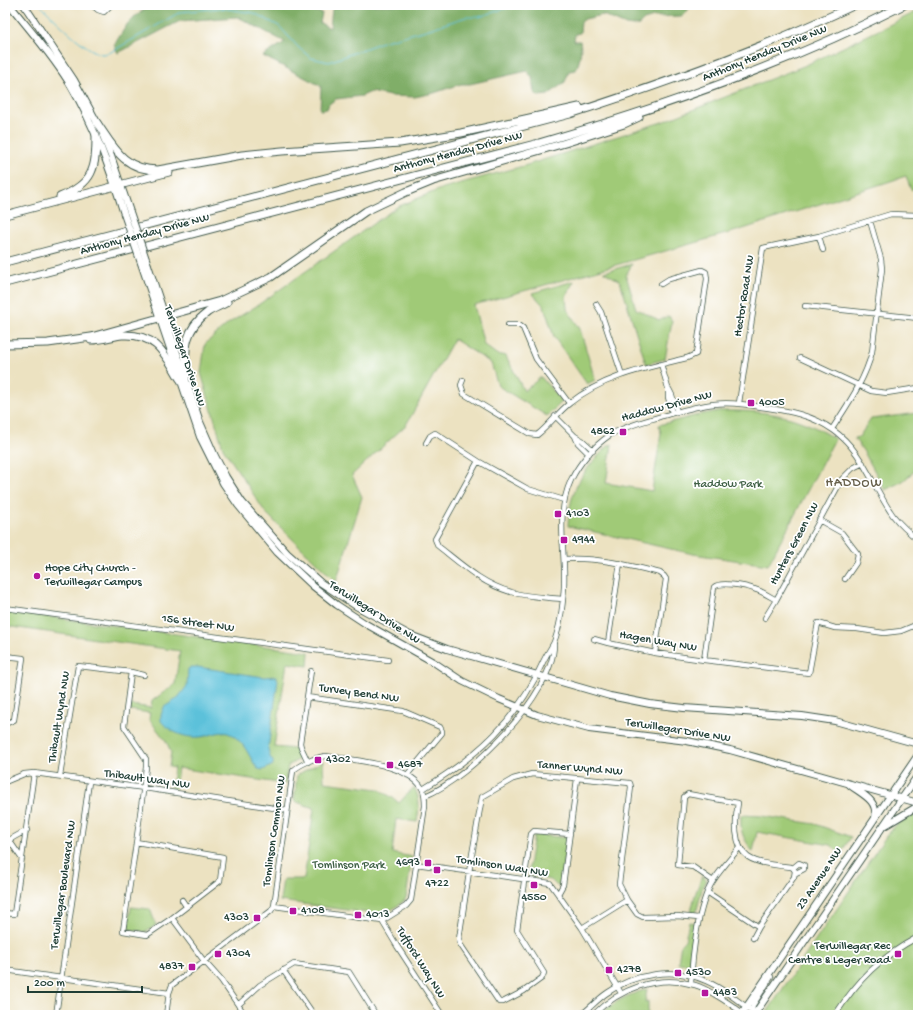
<svg xmlns="http://www.w3.org/2000/svg" width="923" height="1020" font-family="'Gochi Hand',sans-serif">
<style>
.green{fill:#a0ca77;stroke:#608456}
.forest{fill:#80ae68;stroke:#50764e}
.water{fill:#5cc1da;stroke:#3e7f87}
.lines{fill:none;stroke-linecap:round;stroke-linejoin:round}
.stream{stroke:#5cc1da;stroke-width:1}
.minor-casing{stroke:#3e5649;stroke-width:6}
.major-casing{stroke:#3e5649;stroke-width:8}
.highway-casing{stroke:#3e5649;stroke-width:9}
.minor{stroke:#fff;stroke-width:4.5}
.major{stroke:#fff;stroke-width:6}
.highway{stroke:#fff;stroke-width:7}
.major-bridge-casing{stroke:#3e5649;stroke-width:8;stroke-linecap:butt}
.major-bridge{stroke:#fff;stroke-width:6}
.poi-dot{fill:#b5179e;stroke:#fff;stroke-width:1.5}
.labels{text-anchor:middle;dominant-baseline:central;stroke-width:3.5;stroke-linejoin:round;paint-order:stroke}
.street-label{font-size:12px;fill:#1f3d34;stroke:#fff}
.poi-label{font-size:12px;fill:#1f3d34;stroke:#fff;text-anchor:start}
.park-label{font-size:12px;fill:#3f6045;stroke:#fff}
.neighbourhood-label{font-size:13px;letter-spacing:1px;fill:#68614c;stroke:#fff}
</style>
<rect width="100%" height="100%" fill="#fff"/>
<filter id="ink" filterUnits="userSpaceOnUse"><feTurbulence type="fractalNoise" baseFrequency=".025" numOctaves="2"/><feDisplacementMap in="SourceGraphic" scale="8" xChannelSelector="R" yChannelSelector="G"/><feConvolveMatrix kernelMatrix="1 2 1 2 8 2 1 2 1" color-interpolation-filters="sRGB"/></filter>
<filter id="wash" filterUnits="userSpaceOnUse"><feTurbulence type="fractalNoise" baseFrequency=".012" numOctaves="4" result="noise"/><feDisplacementMap in="SourceGraphic" scale="16" xChannelSelector="R" yChannelSelector="G"/><feGaussianBlur stdDeviation="0.9" result="paint"/><feColorMatrix in="noise" values="0 0 0 0 0 0 0 0 0 0 0 0 0 0 0 0 0 1.4 0 .05"/><feComposite in="paint" operator="in"/></filter>
<g filter="url(#wash)">
<rect width="100%" height="100%" fill="#ece2c1"/>
<path class="green" d="M918 11V187L911 190 906 176 740 230 474 305 484 345 496 354 506 356 524 391 541 377 562 402 547 416 498 386 491 363 454 339 406 425 352 475 362 497 336 582 265 512 223 448 201 373 205 344 229 323 258 305 397 207 443 188 527 165 662 122 806 65Z
M632 264 626 275 636 309 659 320 669 316 672 321 665 359 646 364 620 281 604 272Z
M574 281 566 296 567 309 580 329 595 380 587 384 554 337 544 306 532 293Z
M719 411C762 410 798 414 835 439L768 565 693 554 568 526C569 490 583 470 608 446L612 444 606 483 652 491 661 433 659 425 702 414Z
M918 413V468L903 481 885 490 864 452 854 438 859 437 871 419Z
M5 611 309 652 308 666 287 663 274 747 297 749 301 758 288 766 285 784 178 768 175 789 171 788 174 768 169 767 171 752 166 741 149 719 150 713 130 710 131 705 151 708 152 701 175 684 180 651 5 626Z
M323 761 324 782 378 789 393 798 399 803 414 787C421 799 419 809 417 822L396 819 392 853 412 857 406 898 404 901 384 915 280 901 283 879H304L314 808 294 801 297 775Z
M741 815 762 816 815 824 851 837 840 854 831 845 757 832 753 852C743 837 740 834 741 815Z
M918 815V1015H765L887 835C895 825 904 817 918 815Z
M535 834 566 838 567 839 560 885 557 886 551 880 529 876 528 873 534 835Z
M702 876 707 880 702 889 696 913 691 912 695 895Z
M131 907 150 909 156 925 146 932 128 929Z
M689 922 695 923 689 964 678 963 681 944 685 940Z
M647 989 645 1002 648 1001V1015H600C615 1001 627 995 647 989Z"/>
<path class="forest" d="M160 5H304L308 10 322 13 320 23 330 28 332 9 342 5H691L686 13 681 16 654 17 644 20 639 25 633 26 626 25 603 15 585 19 581 22 580 33 575 34 574 41H580C582 50 580 61 576 70L569 71 565 82 548 95 538 96 534 92 532 77 527 71 470 84H461L434 93 415 97 390 96 371 92 362 96 336 99 329 104 327 109 320 110 321 86 263 56 285 42 238 17 180 21 118 53 114 45 128 23 134 17 145 9 159 7Z"/>
<path class="water" d="M191 667H198L264 677 276 676 278 680 268 749 270 757 273 761V765L263 770 258 769C250 759 246 745 235 737 225 729 217 733 206 736 190 740 171 734 161 721V715L164 707 177 699 187 686 188 669Z"/>
<g class="lines">
<path class="stream" d="M41 6C54 18 85 51 102 54 104 54 108 53 111 52L180 12 220 8 254 13 279 26 299 48 311 58 329 62 385 41 426 30 466 17H479L515 5"/>
</g>
</g>
<g filter="url(#ink)">
<g class="lines">
<g class="minor-casing">
<path id="minor" d="M92 5 98 10 104 12 111 5
M819 236 823 250
M596 304 601 312 622 375
M805 306 918 318
M508 325H519L523 328 536 359 569 403
M800 358 871 391 887 393 918 388
M661 364 668 388V397L672 413
M463 380 461 385 464 394 530 434 537 435C549 426 558 412 570 403 603 376 646 368 687 358L696 354 707 279 706 272 702 270 669 279 661 284
M669 389 672 395 677 412
M739 403 763 248 819 236 891 214 918 215
M555 416 575 436 582 440 593 450
M832 429C848 404 865 380 872 352L882 269 881 259 870 221
M575 436 578 443 589 454
M426 443 430 436 435 433 478 461
M863 463 853 468 842 479 776 600C769 596 762 591 754 589 746 586 720 581 714 587L704 660 809 673 818 623 835 628 857 629 884 633 901 631 918 624
M819 520 842 533 858 554 856 563 845 579
M564 559C597 557 628 565 660 573L664 576 666 579 655 653
M620 563 608 643 655 653 704 660
M563 599C545 597 527 597 511 592 482 584 461 564 438 546L435 539 478 461 528 489 564 500
M5 608 388 660
M765 618 776 600
M594 639 608 643
M5 656 23 658 14 720 5 724
M131 672 144 675
M307 697 403 711 440 727 442 731V733L407 775
M325 756C350 759 408 764 422 788 425 793 425 799 425 806L411 900 406 906 382 921 274 906 293 771C298 765 317 757 325 756Z
M308 762 301 747 300 743 311 671
M60 776 78 666 131 672 124 726 146 759V767C140 821 131 876 123 931L147 935 172 918 220 881 223 857 136 842
M5 782 24 774 34 773 144 788 287 810
M423 789C479 755 517 721 544 660 547 654 551 648 554 642 560 627 563 603 564 587 566 551 555 515 571 480 580 462 594 446 610 435 625 426 642 422 659 417 677 412 695 406 714 404 730 402 745 404 761 407 787 411 811 414 833 430 861 449 872 484 890 511 897 523 908 531 918 540
M425 796C470 778 554 694 554 644
M570 834 534 831 531 834 517 930 544 973 542 978 524 991 503 1002H499L460 944 459 939 469 872 482 797 513 779 532 774 630 783 631 787 619 884 627 900 637 914 643 917 677 916 699 918
M22 859 9 840 27 830
M416 864 550 883 582 928 621 993
M793 868 799 863 804 865V869L796 873
M707 892 759 927 794 877 795 871 793 868 791 867C779 866 758 864 748 857 733 846 735 819 738 803L688 794 684 797 678 865 693 867 713 881
M558 894 563 885 577 779
M182 900 186 906
M5 913 14 914 34 773
M172 918 204 961 221 980 245 1015
M382 921 397 946 442 1015
M582 928 627 900
M753 938 759 927
M5 970 169 993 166 1015
M283 970 314 1015
M691 984C692 956 698 904 713 881 721 869 731 858 740 847
M169 993 172 985 271 911 274 906
M238 1005 260 985 294 964 349 972 376 1015
M56 1015 89 782
M581 1015C590 1008 598 999 607 993 635 973 675 967 706 981 725 989 741 1004 758 1015
M593 1015C619 989 657 974 695 985 707 988 735 1007 745 1015
M751 1015 753 1005 771 977
M835 1015C858 980 880 957 918 937"/>
</g>
<g class="major-casing">
<path id="major" d="M10 5C31 32 54 57 71 86 95 127 110 169 124 214
M24 5 74 80 99 126
M103 136 111 156 130 212
M148 265 200 422 215 456 226 477 242 502 287 553 321 583 356 606 410 635 447 649 610 696 650 704 684 708 802 716 835 721 918 744
M142 266 200 437 223 483 238 505 277 552 313 586 337 605 366 624 435 663 462 681 499 699 537 715 589 729 687 741 730 750 918 803
M850 785C863 795 878 800 875 818
M886 825 918 806
M741 1015 918 755
M754 1015 918 775"/>
</g>
<g class="highway-casing">
<path id="highway" d="M97 123C114 148 124 170 158 170L242 155 282 151 400 143 461 133 579 107
M60 197C94 183 96 168 96 135
M5 215 169 172
M5 262 570 114C667 83 763 48 855 5
M5 283 539 143C664 107 787 64 904 5
M91 340C102 340 112 336 122 335 156 333 165 354 180 379
M5 344 48 343 91 337 220 301 248 288 271 277 366 211 406 192 433 181 565 143 624 124 639 117
M186 377C185 350 183 330 208 312 214 308 221 306 227 302"/>
</g>
<use href="#minor" class="minor"/>
<use href="#major" class="major"/>
<use href="#highway" class="highway"/>
<g class="major-bridge-casing">
<path id="major-bridge" d="M130 212 148 265
M124 214 142 266"/>
</g>
<use href="#major-bridge" class="major-bridge"/>
</g>
</g>
<g class="poi-dot">
<rect x="747" y="399" width="8" height="8" rx="2"/>
<rect x="619" y="428" width="8" height="8" rx="2"/>
<rect x="554" y="510" width="8" height="8" rx="2"/>
<rect x="560" y="536" width="8" height="8" rx="2"/>
<circle cx="37" cy="576" r="4"/>
<rect x="314" y="756" width="8" height="8" rx="2"/>
<rect x="386" y="761" width="8" height="8" rx="2"/>
<rect x="424" y="859" width="8" height="8" rx="2"/>
<rect x="433" y="866" width="8" height="8" rx="2"/>
<rect x="530" y="881" width="8" height="8" rx="2"/>
<rect x="289" y="907" width="8" height="8" rx="2"/>
<rect x="354" y="911" width="8" height="8" rx="2"/>
<rect x="253" y="914" width="8" height="8" rx="2"/>
<rect x="214" y="950" width="8" height="8" rx="2"/>
<rect x="894" y="950" width="8" height="8" rx="2"/>
<rect x="188" y="963" width="8" height="8" rx="2"/>
<rect x="605" y="966" width="8" height="8" rx="2"/>
<rect x="674" y="969" width="8" height="8" rx="2"/>
<rect x="701" y="989" width="8" height="8" rx="2"/>
</g>
<g class="labels">
<g class="street-label">
<text transform="translate(765 54) rotate(-22)">Anthony Henday Drive NW</text>
<text transform="translate(458 153) rotate(-15)">Anthony Henday Drive NW</text>
<text transform="translate(145 235) rotate(-15)">Anthony Henday Drive NW</text>
<text transform="translate(745 296) rotate(-81)">Hector Road NW</text>
<text transform="translate(184 356) rotate(71)">Terwillegar Drive NW</text>
<text transform="translate(667 407) rotate(-15)">Haddow Drive NW</text>
<text transform="translate(795 544) rotate(-62)">Hunters Green NW</text>
<text transform="translate(374 613) rotate(33)">Terwillegar Drive NW</text>
<text transform="translate(198 624) rotate(8)">156 Street NW</text>
<text transform="translate(658 642) rotate(10)">Hagen Way NW</text>
<text transform="translate(359 694) rotate(8)">Turvey Bend NW</text>
<text transform="translate(60 717) rotate(-81)">Thibault Wynd NW</text>
<text transform="translate(678 731) rotate(9)">Terwillegar Drive NW</text>
<text transform="translate(580 769) rotate(5)">Tanner Wynd NW</text>
<text transform="translate(147 780) rotate(8)">Thibault Way NW</text>
<text transform="translate(275 831) rotate(-82)">Tomlinson Common NW</text>
<text transform="translate(502 867) rotate(9)">Tomlinson Way NW</text>
<text transform="translate(820 879) rotate(-56)">23 Avenue NW</text>
<text transform="translate(64 885) rotate(-82)">Terwillegar Boulevard NW</text>
<text transform="translate(420 963) rotate(58)">Tufford Way NW</text>
</g>
<g class="poi-label">
<text x="759" y="403">4005</text>
<text x="615" y="432" text-anchor="end">4862</text>
<text x="566" y="514">4103</text>
<text x="572" y="540">4944</text>
<text x="45" y="569">Hope City Church -<tspan x="45" dy="14">Terwillegar Campus</tspan></text>
<text x="326" y="760">4302</text>
<text x="398" y="765">4687</text>
<text x="420" y="863" text-anchor="end">4693</text>
<text x="437" y="884" text-anchor="middle">4722</text>
<text x="534" y="898" text-anchor="middle">4550</text>
<text x="301" y="911">4108</text>
<text x="366" y="915">4013</text>
<text x="249" y="918" text-anchor="end">4303</text>
<text x="890" y="947" text-anchor="end">Terwillegar Rec<tspan x="890" dy="14">Centre &amp; Leger Road</tspan></text>
<text x="226" y="954">4304</text>
<text x="184" y="967" text-anchor="end">4837</text>
<text x="617" y="970">4278</text>
<text x="686" y="973">4530</text>
<text x="713" y="993">4483</text>
</g>
<g class="park-label">
<text x="728" y="485">Haddow Park</text>
<text x="349" y="866">Tomlinson Park</text>
</g>
<g class="neighbourhood-label">
<text x="854" y="483">HADDOW</text>
</g>
</g>
<rect width="923" height="1020" fill="none" stroke="#fff" stroke-width="20"/>
<path d="M28 986v6h114v-6" fill="none" stroke="#1f3d34" stroke-width="2"/>
<text x="34" y="986" font-size="12" fill="#1f3d34" stroke="#ffffff" stroke-width="3" paint-order="stroke">200 m</text>
</svg>
